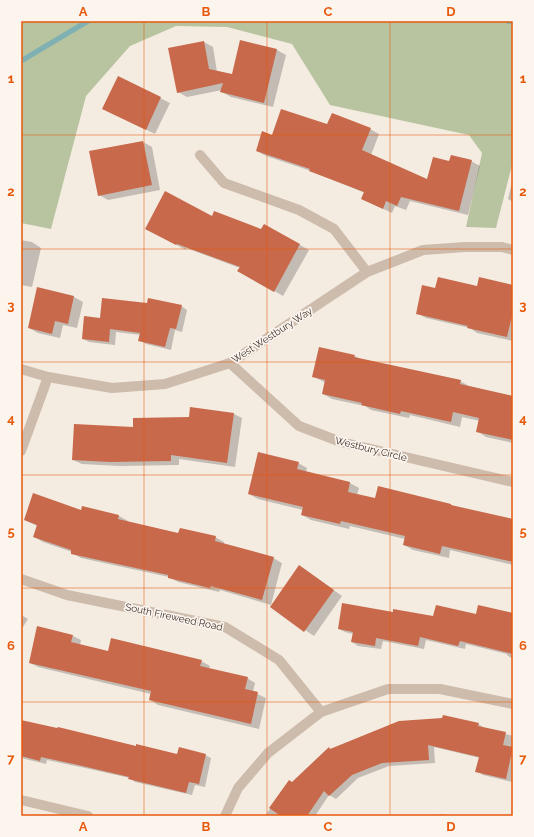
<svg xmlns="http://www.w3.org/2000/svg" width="534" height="837" font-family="Raleway,sans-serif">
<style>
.green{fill:#b8c4a0}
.shadow{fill:#0003}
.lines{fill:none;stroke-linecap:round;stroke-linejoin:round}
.stream{stroke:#7fb0b2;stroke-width:5.5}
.building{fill:#c8694b}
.minor{stroke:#cdbbac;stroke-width:10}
.grid{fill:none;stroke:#e8590c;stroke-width:1;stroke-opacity:0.55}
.labels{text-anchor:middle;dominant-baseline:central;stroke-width:3.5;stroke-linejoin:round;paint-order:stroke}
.street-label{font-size:10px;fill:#3b302b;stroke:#fbf5ee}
.neatline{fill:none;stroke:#e8590c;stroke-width:1.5}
.grid-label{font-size:13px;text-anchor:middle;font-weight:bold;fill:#e8590c}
</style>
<rect width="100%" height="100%" fill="#f4ebe1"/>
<path class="green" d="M21 21H513V161L496 228 466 227 482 153 469 135 330 105 292 44 227 27 176 26 130 46 86 96 51 229 21 223Z"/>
<path class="shadow" d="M241 41 277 50 286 55 273 107 231 97 222 92V90L187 97 178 92 204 42 213 47 217 72 233 75Z
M118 77 170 103 155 134 112 113Z
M328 126 370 129 379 134 371 155 428 180 450 162 471 161 480 166 468 215 410 201 406 210 395 206 392 213 362 199 365 193 314 172 266 156 257 151 273 136Z
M143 142 152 147 160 190 108 200 99 195Z
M513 178V202L508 199Z
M213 217 261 230 264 225 309 250 283 296 239 271 240 268 186 248V250L156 234Z
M21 240 32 242 41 248 32 287 21 285Z
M513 286V341L477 333 470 328 426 318 417 313 436 289Z
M74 297 83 302 77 328 63 325 60 338 38 333 29 328Z
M181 306 187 310 182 332 175 330 171 350 146 344 140 340 141 335 116 332 115 345 89 342 83 339 101 319Z
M320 348 355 356 361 360 460 381 469 386 513 397V443L486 437 477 431 480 421 462 417 460 427 410 415 409 418 371 410 365 406 332 399 323 394 326 383 314 377Z
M234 414 242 418 235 467 179 459V465L119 466 82 464 73 460 134 429 189 418Z
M298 463 307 468 306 472 350 483 359 488 357 495 376 499 451 505 454 507 513 520V565L450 550 449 558 413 550 404 545 405 539 350 526 349 529 311 520 302 515 303 510 258 499 249 494Z
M82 507 119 516 128 521V522L179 534 215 537 224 542V544L273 558 282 563 271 605 220 590 219 592 178 582 169 577 81 558 72 553V552L43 542 34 537 37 526 25 520 82 511Z
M300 566 342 596 314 636 271 607Z
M394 613 434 617 513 614V659L507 655V654L466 644 465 649 426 640 424 649 383 641 381 649 358 646 352 642 353 634 345 632 339 629Z
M21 615 28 619 21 630Z
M73 636 81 640 80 645 109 652 201 661 210 666 209 669 247 678 255 683 253 692 266 698 259 729 158 705 150 700 151 694 38 667 30 663Z
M21 721 137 747 178 755H205L211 758 205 787 195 785 192 795 135 782 130 778 85 768 47 760 46 764 21 758Z
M478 724 485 728 513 736 512 782 483 775 477 771 480 758 434 747 435 763 389 766 358 778 336 799 329 795 315 816H265L289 781 292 783 331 750Z
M443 814 448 816H429Z"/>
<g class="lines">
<path class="stream" d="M508 21H510
M21 61 88 21"/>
</g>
<path class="building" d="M240 40 277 49 264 103 220 92 223 83 177 93 168 48 204 41 209 69 232 74Z
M118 76 161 97 146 130 102 109Z
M281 109 327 124 332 113 371 128 362 150 427 179 433 157 449 161 451 155 472 160 459 211 401 197 397 206 386 201 383 209 361 199 364 192 309 171 310 169 256 151 262 131 272 135Z
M143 141 152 185 98 196 89 151Z
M165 191 212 216 214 211 261 229 264 224 300 244 274 292 237 271 240 267 177 244 176 245 145 229Z
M438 277 477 286 479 277 513 285V312L507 337 467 328 468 326 416 314 422 285 435 288Z
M37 287 74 296 68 324 55 321 52 334 28 328Z
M102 298 147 303 148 298 182 305 176 329 170 328 165 347 138 341 140 333 110 329 109 342 82 339 84 316 100 318Z
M319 347 355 355 354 357 461 380 460 384 513 396V440L476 432 479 418 453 412 451 422 401 411 400 414 361 405 362 403 322 394 325 380 312 377Z
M190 407 234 413 227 463 171 455V461L110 462 72 460 74 424 133 427V418L189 417Z
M258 452 299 462 297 469 350 482 348 492 375 498 378 486 451 504V505L513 519V562L442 546 440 554 403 545 405 536 341 521 340 524 301 515 303 507 248 494Z
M33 493 81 510 82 506 119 515 118 519 178 533 180 528 216 536 215 541 274 557 262 600 211 586 210 588 168 578V575L71 554V550L33 537 37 525 24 520Z
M299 565 334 590 304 632 270 607Z
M342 603 393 612V609L433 616 436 605 476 614 478 605 513 613V654L460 641 458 646 420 637 418 646 376 638 375 646 351 642 353 632 338 629Z
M37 626 73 635 71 642 108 651 111 638 202 660 200 666 248 677 245 689 258 692 251 724 149 700 151 691 29 663Z
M443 715 479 723 478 726 506 732 503 745 513 747 506 779 475 772 479 757 428 745 429 760 382 763 352 775 329 796 324 791 307 816H281L269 808 289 780 292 782 329 747 330 749 399 721 442 718Z
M21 720 57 728 58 727 136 746V744L177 754 179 747 206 754 199 784 189 782 186 793 128 779 129 777 78 765 41 757 40 761 21 756Z"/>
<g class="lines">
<path class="minor" d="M200 155 224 183 299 210 334 229 367 272
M230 363 299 426 341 442 513 482
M21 369 48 377 112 388 165 384 230 363 367 272 423 250 465 247H502L513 250
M21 451 48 377
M21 579 67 595 225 627 279 660 321 712
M21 800 88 816
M225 816 238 788 268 753 321 712 388 689H440L513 704"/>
</g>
<path class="grid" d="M144 21V816M267 21V816M390 21V816M21 135H513M21 249H513M21 362H513M21 475H513M21 588H513M21 702H513"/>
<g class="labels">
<g class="street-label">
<text transform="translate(272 335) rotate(-33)">West Westbury Way</text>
<text transform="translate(371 449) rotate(14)">Westbury Circle</text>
<text transform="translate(174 617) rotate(12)">South Fireweed Road</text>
</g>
</g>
<rect width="534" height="837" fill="none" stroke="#fbf5ee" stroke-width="44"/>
<rect x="22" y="22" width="490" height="793" class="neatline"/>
<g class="grid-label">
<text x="83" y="16">A</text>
<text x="206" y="16">B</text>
<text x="328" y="16">C</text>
<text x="451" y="16">D</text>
<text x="11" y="83">1</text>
<text x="523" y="83">1</text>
<text x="11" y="196">2</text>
<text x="523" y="196">2</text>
<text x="11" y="310">3</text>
<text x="523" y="310">3</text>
<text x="11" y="423">4</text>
<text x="523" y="423">4</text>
<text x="11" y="536">5</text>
<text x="523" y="536">5</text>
<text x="11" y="650">6</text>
<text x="523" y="650">6</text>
<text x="11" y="763">7</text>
<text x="523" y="763">7</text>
<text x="83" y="831">A</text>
<text x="206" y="831">B</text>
<text x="328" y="831">C</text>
<text x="451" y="831">D</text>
</g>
</svg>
